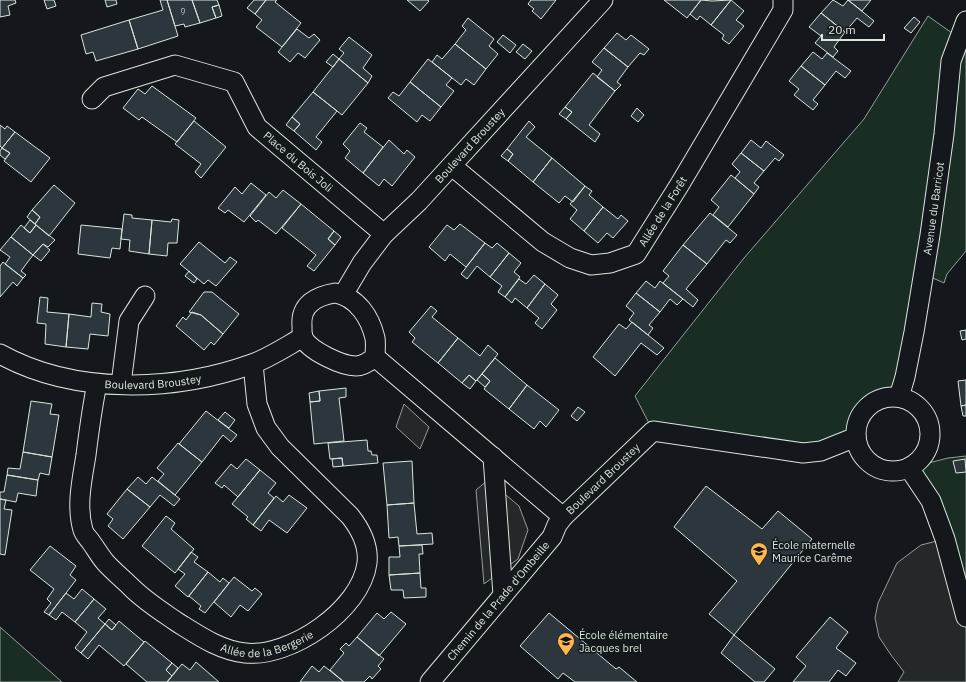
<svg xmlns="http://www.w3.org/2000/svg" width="966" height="682" font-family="'IBM Plex Sans',sans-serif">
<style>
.green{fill:#1a2d24;stroke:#939e99}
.parking{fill:#24282b;stroke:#939e99}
.building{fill:#2c363c;stroke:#d8e6dc}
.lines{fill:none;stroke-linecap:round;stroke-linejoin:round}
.minor-casing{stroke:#d8e6dc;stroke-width:21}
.minor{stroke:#14181c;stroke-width:19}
.labels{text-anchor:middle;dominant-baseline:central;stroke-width:3;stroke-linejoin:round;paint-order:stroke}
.number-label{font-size:9px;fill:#adbab4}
.street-label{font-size:11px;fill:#d8e6dc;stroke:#14181c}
.poi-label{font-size:11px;fill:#d8e6dc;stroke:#14181c;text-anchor:start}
</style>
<rect width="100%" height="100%" fill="#14181c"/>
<path class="green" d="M928 16 959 38 966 21V251L947 274 944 283 924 274 899 397C871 397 858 409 856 437L821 451 653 431 635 396 744 258 864 119Z
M966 456V617L909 468 948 458Z
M0 627 62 682H0Z"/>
<path class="parking" d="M404 404 429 427 420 449 396 427Z
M488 480 519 506 528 530 518 559 484 584 476 490Z
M945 539 966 617V682H898L904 672 891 655 879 637 875 618 878 603 897 563 921 545Z"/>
<path class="building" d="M0 0H15L16 3 8 6 10 15 0 17Z
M44 0H54L56 6 47 9Z
M105 0H116L117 4 107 7Z
M160 0H167L178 36 138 49 129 20 163 10Z
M167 0H192L200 23 185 27 184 24 175 26Z
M192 0H217L219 5 212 7 216 18 200 23Z
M254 0H266L255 14 247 8Z
M266 0H277L275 2 301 23 282 47 256 27 262 20 255 14Z
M407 0H427L429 1 420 11Z
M531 0H556L541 19 532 11 534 9 528 4Z
M664 0H701L687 18Z
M701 0 712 1 731 0 711 25 700 16 697 20 690 14Z
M731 0 744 11 736 20 744 26 729 44 722 39 724 35 711 25Z
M833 0 843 6 848 0 874 21 869 27 857 18 845 32 821 13Z
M848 0H871L862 11Z
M219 5 222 16 216 18 212 7Z
M821 13 845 32 834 47 838 51 833 57 815 43 821 36 809 27Z
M914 17 920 22 911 33 904 28Z
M468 18 494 39 489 46 498 54 486 69 455 44 466 30 462 26Z
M129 20 138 49 96 61 93 52 86 54 81 35Z
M297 29 309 38 314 34 320 40 305 58 298 53 290 62 278 52Z
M617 33 626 40 631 35 649 49 644 55 640 53 628 67 604 48Z
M503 35 516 45 510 53 497 42Z
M349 37 372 55 363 68 372 76 368 83 339 59 344 53 339 49Z
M455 44 486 69 474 85 466 79 461 85 432 62 437 55 442 59Z
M523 44 532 51 525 59 516 52Z
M604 48 628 67 617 82 621 85 615 91 597 77 602 70 592 62Z
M813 52 822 59 827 53 851 71 845 78 836 71 825 85 801 66Z
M333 54 339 59 333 67 326 62Z
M339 59 368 83 342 115 313 92Z
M428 59 452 78 446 85 454 91 441 107 410 82Z
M801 66 825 85 813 100 818 104 813 110 794 95 799 89 789 81Z
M593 73 615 91 589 125 600 134 595 142 566 119 572 112 565 107Z
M410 82 441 107 430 121 422 115 417 122 388 98 393 92 399 96Z
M152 86 196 118 177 142 142 117 139 120 123 108 138 89 145 94Z
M313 92 337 111 316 137 322 142 316 150 294 131 300 124 292 117Z
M565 107 572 112 566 119 559 114Z
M637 108 644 115 638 122 631 116Z
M292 117 300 124 294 131 286 125Z
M194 121 226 147 201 178 195 172 201 164 175 144Z
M529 121 535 127 526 137 552 158 533 182 508 161 513 154 507 149Z
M360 123 367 128 364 132 383 147 363 173 345 158 350 151 343 144Z
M0 125 5 129 7 126 15 132 2 148 0 146Z
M15 132 50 158 31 182 4 161 10 153 2 148Z
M389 140 404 154 407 150 415 157 392 186 384 179 379 186 363 173Z
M751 140 761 148 766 141 784 155 779 161 775 158 764 171 741 153Z
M2 148 10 153 5 159 0 155V151Z
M507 149 513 154 508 161 501 156Z
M741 153 764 171 754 183 759 187 754 194 735 178 740 172 732 164Z
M552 158 585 186 573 202 565 196 559 203 533 182Z
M731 175 754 194 728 227 713 215 719 207 711 200Z
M251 183 266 195 244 222 228 210 225 213 218 208 235 187 242 194Z
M54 185 75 203 49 236 35 224 40 217 32 210Z
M585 186 592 191 589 195 603 207 584 231 570 219 577 210 570 204Z
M283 190 301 204 276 234 258 220 256 222 250 216 269 192 276 198Z
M301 204 334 231 328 239 335 245 314 271 307 266 316 255 282 228Z
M603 207 618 219 621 215 628 221 613 238 607 233 598 243 584 231Z
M32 210 40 217 35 224 27 217Z
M710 213 737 235 730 243 726 240 707 264 683 245Z
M124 214 132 215V218L152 220 149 254 129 251 130 240 121 239Z
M172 219 179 220 177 243H168L167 256 149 254 152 220 171 222Z
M30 220 36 225 30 233 24 228Z
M460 224 485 243 466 267 450 254 445 261 429 247 447 225 454 230Z
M21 225 30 233 36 225 55 240 48 247 43 244 33 255 11 237Z
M81 225 122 229 120 249 112 248 110 258 78 254Z
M334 231 341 237 335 245 328 239Z
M11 237 33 255 21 271 26 275 23 278 5 264 10 257 0 250Z
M199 242 225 263 230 257 237 262 216 286 208 280 204 284 180 264Z
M485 243 492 248 497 243 509 253 490 277 477 266 467 279 461 274Z
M43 244 50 250 41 261 33 255Z
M683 245 707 264 686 289 698 300 693 307 663 283 669 276 663 271Z
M509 253 521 263 514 272 520 277 505 297 498 292 502 286 490 277Z
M3 262 23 278 17 286 13 282 0 297V266Z
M189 271 197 279 194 283 185 276Z
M534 275 545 284 527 308 515 298 512 303 505 297 519 279 526 284Z
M646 281 655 288 660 281 683 299 677 305 670 299 660 312 636 293Z
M545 284 558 295 551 304 557 310 542 329 535 323 539 318 527 308Z
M204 292H212L239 314 223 334 201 315 189 312Z
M636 293 660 312 649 325 653 328 648 335 629 320 634 313 626 306Z
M40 297 48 298 47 312 69 314 66 347 45 344 46 324 37 323Z
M92 303 102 304 101 312 110 314 108 336 90 334 88 349 66 347 69 314 91 317Z
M431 306 437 311 432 317 458 338 438 363 412 342 415 338 409 332Z
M192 312 201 315 223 334 214 345 211 342 204 350 176 326 183 317 186 320Z
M632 322 664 348 657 355 641 343 615 376 593 357 619 324 626 329Z
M966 330V339L962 340 960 331Z
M458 338 480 356 488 345 498 354 476 381 469 375 462 383 438 363Z
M495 358 527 385 509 409 484 389 490 381 482 374Z
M482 374 490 381 485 387 477 380Z
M469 375 476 381 470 389 462 383Z
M966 380V405L961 406 958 381Z
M527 385 559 410 546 427 540 421 534 429 509 409Z
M346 388V397L339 398 344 441 314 444 310 402 320 401 319 391Z
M319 391 320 401 310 402 309 393Z
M31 401 52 404 50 414 59 415 52 457 23 452Z
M966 405V416H963L961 406Z
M578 407 585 412 577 421 571 416Z
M206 411 237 435 231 442 223 435 202 462 179 444Z
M225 412 235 420 229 428 218 420Z
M367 440 368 451H371L372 455H377L378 463 343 466 342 458 330 459 328 443Z
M178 443 202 462 175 495 158 481 164 474 157 468Z
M23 452 52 457 49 475 40 473 38 480 7 475 8 468 20 469Z
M342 458 343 466 333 467 332 459Z
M246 459 260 470 238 497 224 485 222 488 215 483 231 464 237 469Z
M965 459 966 472 956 473 953 461Z
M412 461 414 503 387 505 383 463Z
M260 470 276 483 268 493 274 498 253 525 246 519 248 517 232 504Z
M7 475 38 480 36 496 18 493 16 502 0 499V492H4Z
M138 477 146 484 152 477 180 499 174 506 160 495 150 507 127 489Z
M706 486 762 529 778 511 812 539 734 635 709 614 737 581 674 527Z
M127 489 150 507 123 539 108 526 113 519 107 514Z
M289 495 307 508 287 533 269 520 261 531 253 525 276 496 283 502Z
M0 499 6 500 4 509 12 510 5 555 0 554Z
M414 503 417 534 432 533 433 544 399 546 398 537 389 538 387 505Z
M166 516 175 523 171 529 194 549 175 573 142 546Z
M422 545 423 554H419L420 573 389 575V557H400L399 546Z
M50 546 76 566 70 575 76 580 49 615 44 612 51 603 47 599 54 589 30 570Z
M191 552 198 557 194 562 208 572 188 597 175 586 185 574 178 569Z
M208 572 220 582 223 578 229 583 205 613 199 609 201 606 189 596Z
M420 573 421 588H426V597L404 598 403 590H391L389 575Z
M234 577 252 591 255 588 262 594 248 611 240 605 231 617 214 602Z
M82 589 94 599 75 622 62 612 56 620 49 615 66 593 74 599Z
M94 599 106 609 98 618 105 624 81 653 75 648 87 632 75 622Z
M391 612 406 624 379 656 357 637 377 613 384 619Z
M549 613 616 669 619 667 637 682H575L563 673 558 679 520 646Z
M830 617 848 632 836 648 856 663 846 676 838 670 829 682H793L806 666 796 657Z
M109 619 116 625 112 630 105 624Z
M119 621 144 642 124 666 99 645 88 659 81 653 105 624 112 630Z
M734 635 775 669 764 682H755L721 653Z
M357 637 384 659 378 666 381 669 372 679 370 676 364 682H344L330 670 344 653 340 649 346 643 349 646Z
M145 641 172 663 166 670 172 676 167 682H147L126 664Z
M196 662 219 682H167L182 664 190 670Z
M172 663 178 668 172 676 166 670Z
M312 666 319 672 324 666 344 682H300Z"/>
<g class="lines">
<g class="minor-casing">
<g id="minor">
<path id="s1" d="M92 99 104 87 175 65 234 82 257 127 384 234"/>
<path id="s2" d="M452 166 543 242 570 258 591 265 610 263 636 254 680 184 783 10V0"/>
<path d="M335 293C357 297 370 317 375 338 376 344 375 351 375 357 370 361 363 366 356 366 342 366 310 351 303 338 302 335 302 329 302 326 300 304 317 296 335 293Z"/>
<path id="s3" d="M343 295 362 263 384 234 419 201 603 0"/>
<path id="s4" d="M0 354C74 395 174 392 252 364 269 358 287 346 303 337"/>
<path id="s5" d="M375 357 563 517 653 431 803 453 821 451 856 437"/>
<path id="s6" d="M97 384C92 407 89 431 86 455 82 480 76 506 83 530 84 534 89 539 91 542 96 549 100 556 105 562 113 571 123 579 131 587 145 601 161 611 177 622 198 635 219 650 245 653 290 658 361 610 367 563 369 546 361 530 350 516L280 447 266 428 257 404 253 364"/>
<path d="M121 384 129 321 145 296"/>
<circle cx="893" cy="434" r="37"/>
<path id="s7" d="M899 397 905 377 914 332 930 235 944 134 951 61 966 21"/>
<path d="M493 457 503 595"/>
<path d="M909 468 931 501 945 539 966 617"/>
<path id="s8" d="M430 682 552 537 557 525 563 517"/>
</g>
</g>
<use href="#minor" class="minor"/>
</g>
<defs>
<g id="school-pin" transform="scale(0.9)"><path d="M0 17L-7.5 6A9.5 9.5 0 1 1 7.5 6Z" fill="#ffb74d" stroke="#14181c"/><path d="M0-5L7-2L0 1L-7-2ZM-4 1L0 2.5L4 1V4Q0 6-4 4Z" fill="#111"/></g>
</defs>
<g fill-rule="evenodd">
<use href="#school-pin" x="759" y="551"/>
<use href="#school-pin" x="566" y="641"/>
</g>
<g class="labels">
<g class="number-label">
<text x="183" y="11">9</text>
</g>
<g class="street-label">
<text stroke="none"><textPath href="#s3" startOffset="197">Boulevard Broustey</textPath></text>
<text stroke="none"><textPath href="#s1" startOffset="257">Place du Bois Joli</textPath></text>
<text stroke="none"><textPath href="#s7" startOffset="192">Avenue du Barricot</textPath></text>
<text stroke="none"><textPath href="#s2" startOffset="269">Allée de la Forêt</textPath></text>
<text stroke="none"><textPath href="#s4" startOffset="158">Boulevard Broustey</textPath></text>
<text stroke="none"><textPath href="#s5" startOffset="302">Boulevard Broustey</textPath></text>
<text stroke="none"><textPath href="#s8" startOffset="106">Chemin de la Prade d'Ombeille</textPath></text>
<text stroke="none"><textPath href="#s6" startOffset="379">Allée de la Bergerie</textPath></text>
</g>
<g class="poi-label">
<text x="772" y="545">École maternelle<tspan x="772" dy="13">Maurice Carême</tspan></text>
<text x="579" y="635">École élémentaire<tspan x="579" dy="13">Jacques brel</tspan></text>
</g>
</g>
<path d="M822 34v6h62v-6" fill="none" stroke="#d8e6dc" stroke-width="2"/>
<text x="828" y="34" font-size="12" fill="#d8e6dc" stroke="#14181c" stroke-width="3" paint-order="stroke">20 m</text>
</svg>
